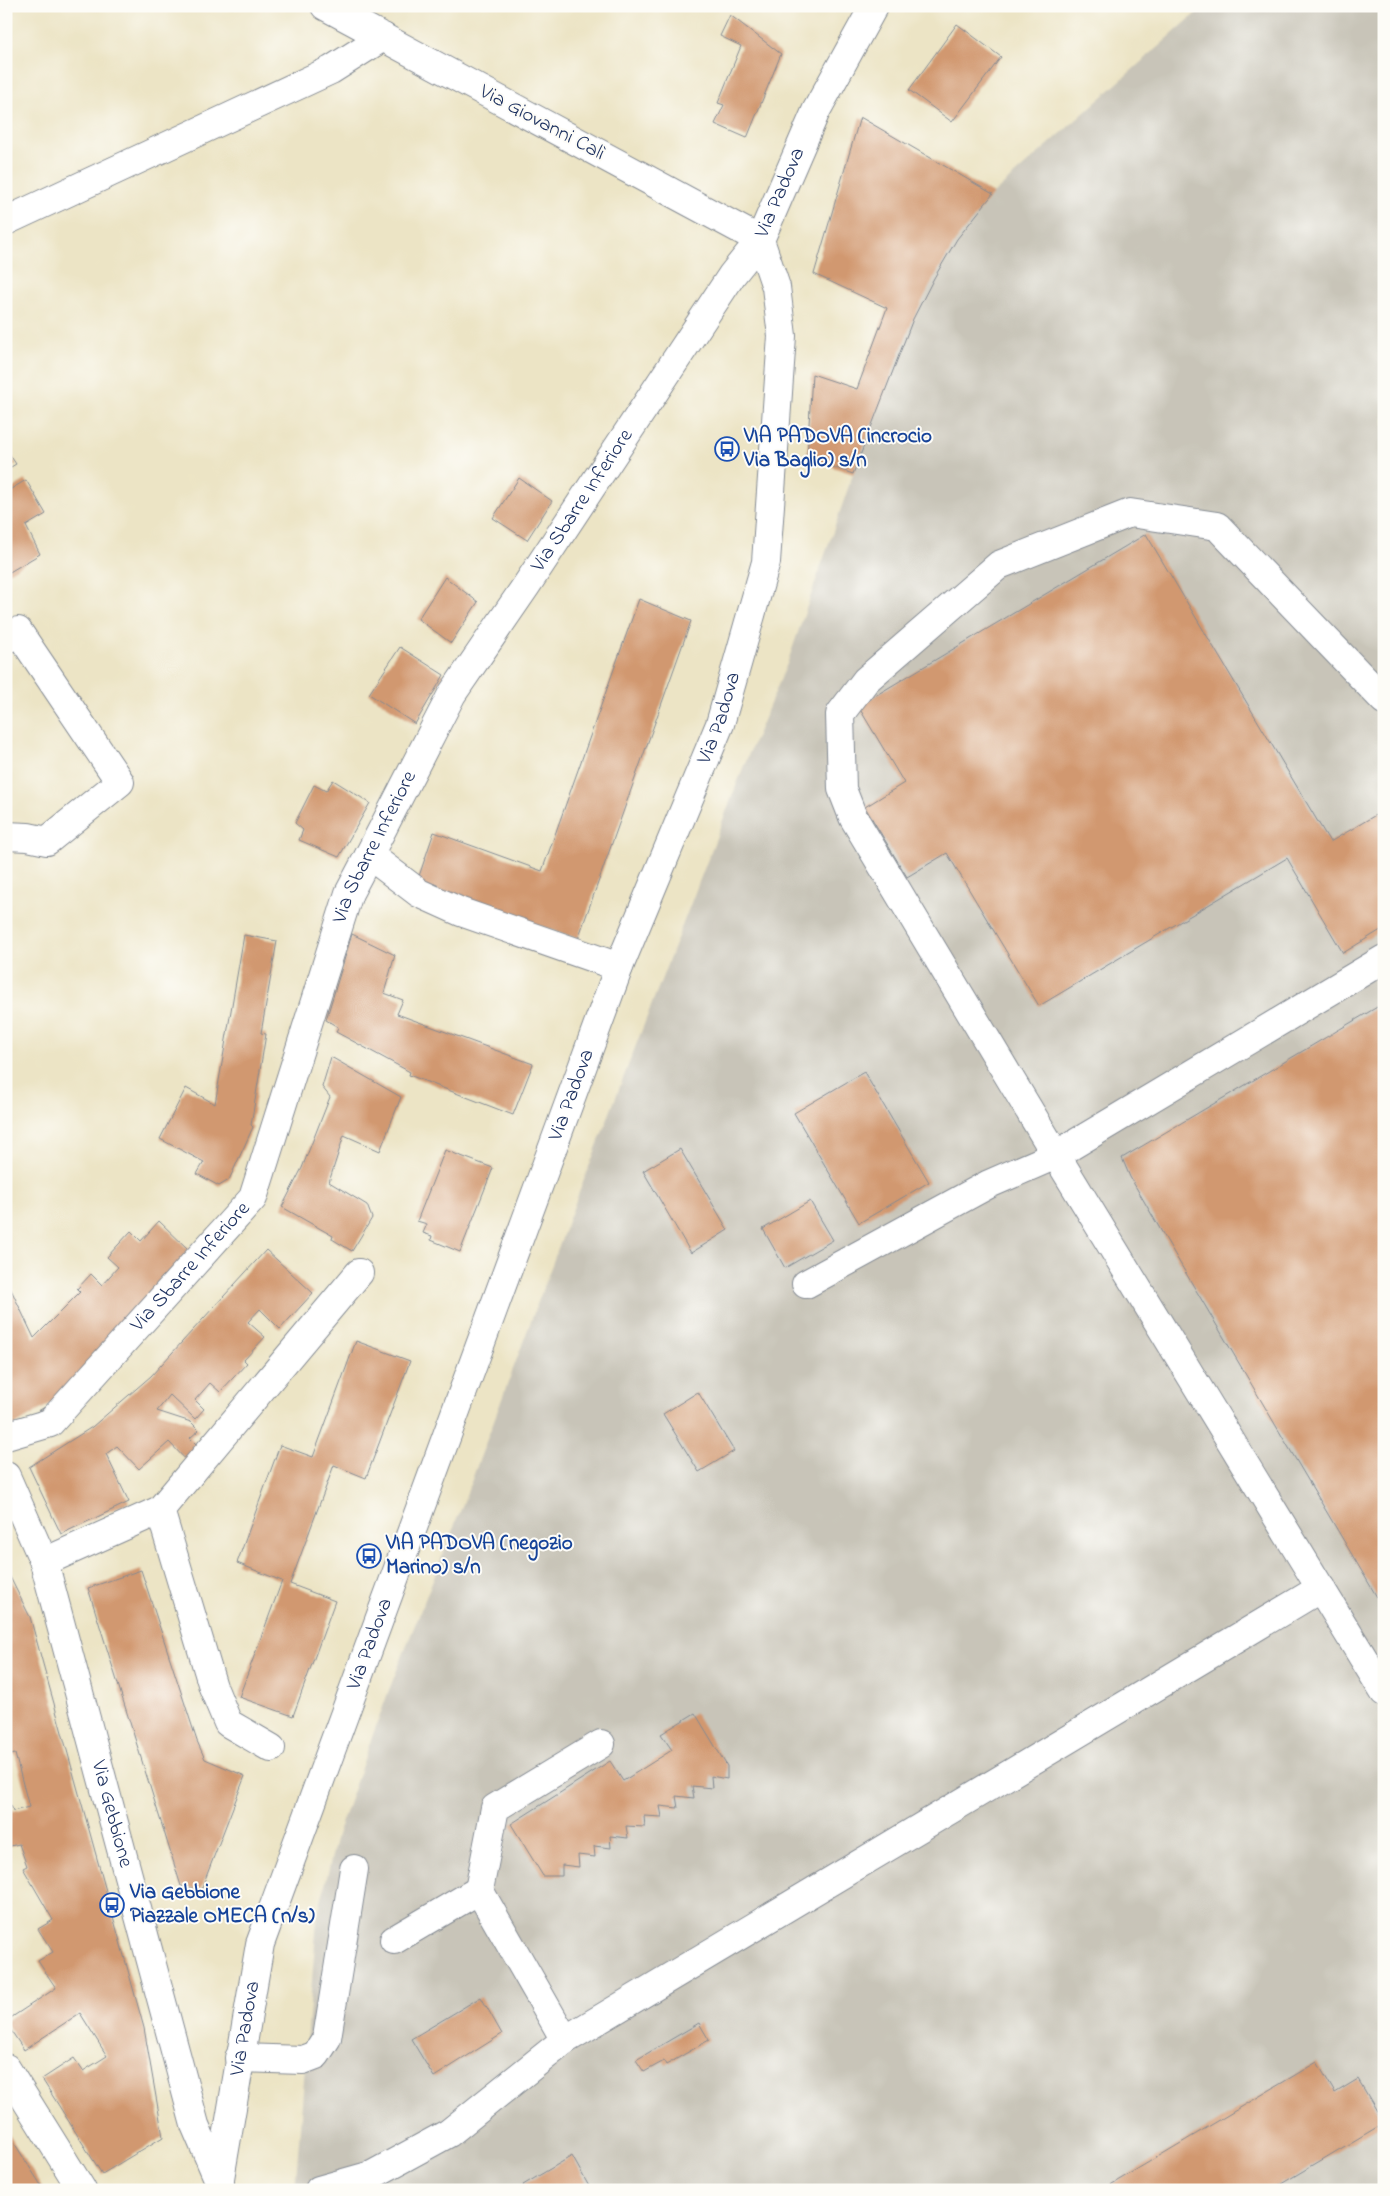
<svg xmlns="http://www.w3.org/2000/svg" width="1390" height="2196" font-family="'Indie Flower',sans-serif">
<style>
.industrial{fill:#c8c4b8}
.building{fill:#d19870}
.lines{fill:none;stroke-linecap:round;stroke-linejoin:round}
.minor-casing{stroke:#848a92;stroke-width:30}
.minor{stroke:#fff;stroke-width:28}
.labels{text-anchor:middle;dominant-baseline:central;stroke-width:4;stroke-linejoin:round;paint-order:stroke}
.street-label{font-size:21px;fill:#1b2f5e;stroke:#fdfcf7}
.transit-label{font-size:21px;font-weight:bold;fill:#164399;stroke:#fdfcf7;text-anchor:start}
</style>
<rect width="100%" height="100%" fill="#fdfcf7"/>
<filter id="ink" filterUnits="userSpaceOnUse"><feTurbulence type="fractalNoise" baseFrequency=".02" numOctaves="2"/><feDisplacementMap in="SourceGraphic" scale="10" xChannelSelector="R" yChannelSelector="G"/><feConvolveMatrix kernelMatrix="1 2 1 2 8 2 1 2 1" color-interpolation-filters="sRGB"/></filter>
<filter id="wash" filterUnits="userSpaceOnUse"><feTurbulence type="fractalNoise" baseFrequency=".0096" numOctaves="4" result="noise"/><feDisplacementMap in="SourceGraphic" scale="20" xChannelSelector="R" yChannelSelector="G"/><feGaussianBlur stdDeviation="1.12" result="paint"/><feColorMatrix in="noise" values="0 0 0 0 0 0 0 0 0 0 0 0 0 0 0 0 0 1.4 0 .05"/><feComposite in="paint" operator="in"/></filter>
<g filter="url(#wash)">
<rect width="100%" height="100%" fill="#ece4c5"/>
<path class="industrial" d="M1204 6H1384V2190H295L317 1919 337 1835 389 1690 461 1509 570 1216 745 763 787 664 853 474 913 319 934 278 957 239 993 194Z"/>
<g id="blocks">
<path class="building" d="M730 15 781 54 747 138 715 124 724 105 718 103 741 46 720 36Z
M957 24 1001 57 952 122 909 90Z
M860 117 993 194 957 239 934 278 913 319 853 474 807 458 812 374 857 389 887 308 814 274Z
M6 449 16 464 6 470Z
M519 478 552 501 527 540 493 518Z
M26 480 46 514 26 526 40 554 8 573 6 492Z
M1146 534 1330 842 1384 810V928L1343 953 1287 858 1039 1006 947 853 907 877 865 807 904 783 858 706Z
M445 577 478 602 451 643 418 619Z
M639 599 691 621 578 939 416 885 434 832 542 871Z
M400 647 444 675 415 724 369 694Z
M333 780 370 803 339 857 299 840 303 830 295 823 314 785 326 791Z
M352 934 395 955 384 993 403 1000 397 1014 533 1064 513 1115 409 1075 410 1072 336 1032 338 1027 326 1020Z
M244 935 277 941 261 1033 266 1034 251 1125 253 1127 229 1180 219 1186 197 1174 204 1162 160 1139 186 1088 215 1104Z
M1384 1003V1609L1174 1253 1130 1177 1122 1158Z
M331 1057 401 1097 380 1151 344 1135 329 1182 367 1205 372 1218 352 1251 332 1239 333 1236 282 1207 302 1168 330 1097 322 1087Z
M864 1072 929 1182 859 1223 794 1113Z
M680 1149 728 1230 691 1253 643 1171Z
M445 1150 493 1168 460 1252 431 1240 432 1236 423 1233 427 1224 417 1221Z
M810 1201 833 1240 785 1268 763 1229Z
M159 1221 190 1251 53 1402 12 1427 6 1415V1279L34 1338 80 1292 77 1289 91 1274 102 1285 118 1267 107 1257 131 1231 141 1241Z
M266 1250 313 1293 280 1329 260 1309 248 1322 265 1337 244 1360 247 1363 220 1392 210 1383 195 1400 204 1409 195 1419 170 1395 157 1411 191 1422 199 1430 190 1438 204 1452 191 1465 169 1442 139 1469 117 1446 106 1454 129 1502 61 1534 29 1467 92 1427 151 1376Z
M356 1341 410 1361 366 1478 334 1465 290 1584 335 1601 293 1716 239 1697 282 1581 237 1563 280 1445 313 1457Z
M698 1392 734 1451 699 1472 663 1414Z
M6 1569 30 1617 144 2028 163 2137 102 2174 42 2079 74 2058 83 2071 107 2056 80 2013 24 2050 6 2023V2021L56 1988 38 1961 53 1952 38 1929 53 1920 23 1868 27 1866 19 1844 6 1847V1806L11 1805 13 1811 29 1807 15 1754 6 1756Z
M141 1570 197 1741 205 1759 245 1776 201 1890 181 1886 88 1588Z
M695 1713 727 1766V1779L711 1776 712 1788 692 1786 694 1798 676 1796 678 1808 660 1806 662 1817 644 1816 645 1827 626 1826 628 1838 610 1836 611 1848 594 1846 595 1857 578 1855 579 1867 562 1865V1876H543L511 1824 610 1761 623 1781 672 1750 661 1734Z
M481 1997 502 2034 434 2077 411 2039Z
M699 2023 709 2040 666 2065 664 2061 644 2072 636 2060Z
M1317 2062 1335 2093 1358 2079 1384 2123 1271 2190H1102Z
M6 2130 44 2190H6Z
M572 2156 591 2190H526L523 2185Z"/>
</g>
</g>
<g filter="url(#ink)">
<use href="#blocks" fill-opacity="0" stroke="#848a92" stroke-width="1"/>
<g class="lines">
<g class="minor-casing">
<g id="minor">
<path d="M6 221 331 70 383 37"/>
<path d="M6 639 18 631 120 782 47 841 28 837 6 836"/>
<path d="M1384 700 1217 526 1130 513 999 565 866 680 840 714 842 789 853 817 1056 1155 1384 1692"/>
<path d="M369 855 419 893 461 912 619 967"/>
<path d="M806 1284 989 1184 1056 1155 1384 959"/>
<path id="s1" d="M6 1436 50 1423 253 1198 349 893 369 855 452 694 526 586 732 275 760 240 325 6"/>
<path id="s2" d="M6 1476 44 1562 195 2125 220 2183"/>
<path d="M160 1510 213 1687 228 1723 271 1748"/>
<path d="M44 1562 160 1510 359 1273"/>
<path d="M601 1744 495 1808 479 1890 565 2040 1321 1588"/>
<path d="M394 1940 479 1890"/>
<path d="M239 2058 303 2060 316 2055 327 2038 354 1869"/>
<path d="M6 2068 82 2190"/>
<path id="s3" d="M218 2190 260 1944 619 967 720 724 766 562 782 336 776 287 760 240 816 111 874 6"/>
<path d="M319 2190 372 2175 449 2133 565 2040"/>
</g>
</g>
<use href="#minor" class="minor"/>
</g>
</g>
<defs>
<g id="bus-ring" transform="scale(1.25)"><circle r="9.5" fill="#fdfcf7" stroke="#1a4fb4" stroke-width="1.5"/><path d="M-5-6H5V4H4V6H2V4H-2V6H-4V4H-5ZM-3.5-4V0h7V-4ZM-3.5 1.2v1.5H-2V1.2ZM2 1.2v1.5H3.5V1.2Z" fill="#1a4fb4"/></g>
</defs>
<g fill-rule="evenodd">
<use href="#bus-ring" x="727" y="449"/>
<use href="#bus-ring" x="369" y="1556"/>
<use href="#bus-ring" x="112" y="1905"/>
</g>
<g class="labels">
<g class="street-label">
<text transform="translate(542 123) rotate(28)">Via Giovanni Calì</text>
<text stroke="none"><textPath href="#s3" startOffset="2099">Via Padova</textPath></text>
<text stroke="none"><textPath href="#s1" startOffset="1126">Via Sbarre Inferiore</textPath></text>
<text stroke="none"><textPath href="#s3" startOffset="1559">Via Padova</textPath></text>
<text stroke="none"><textPath href="#s1" startOffset="721">Via Sbarre Inferiore</textPath></text>
<text stroke="none"><textPath href="#s3" startOffset="1154">Via Padova</textPath></text>
<text stroke="none"><textPath href="#s1" startOffset="256">Via Sbarre Inferiore</textPath></text>
<text stroke="none"><textPath href="#s3" startOffset="569">Via Padova</textPath></text>
<text stroke="none"><textPath href="#s2" startOffset="355">Via Gebbione</textPath></text>
<text stroke="none"><textPath href="#s3" startOffset="164">Via Padova</textPath></text>
</g>
<g class="transit-label">
<text x="744" y="437">VIA PADOVA (incrocio<tspan x="744" dy="24">Via Baglio) s/n</tspan></text>
<text x="386" y="1544">VIA PADOVA (negozio<tspan x="386" dy="24">Marino) s/n</tspan></text>
<text x="130" y="1893">Via Gebbione<tspan x="130" dy="24">Piazzale OMECA (n/s)</tspan></text>
</g>
</g>
<rect width="1390" height="2196" fill="none" stroke="#fdfcf7" stroke-width="25"/>
</svg>
